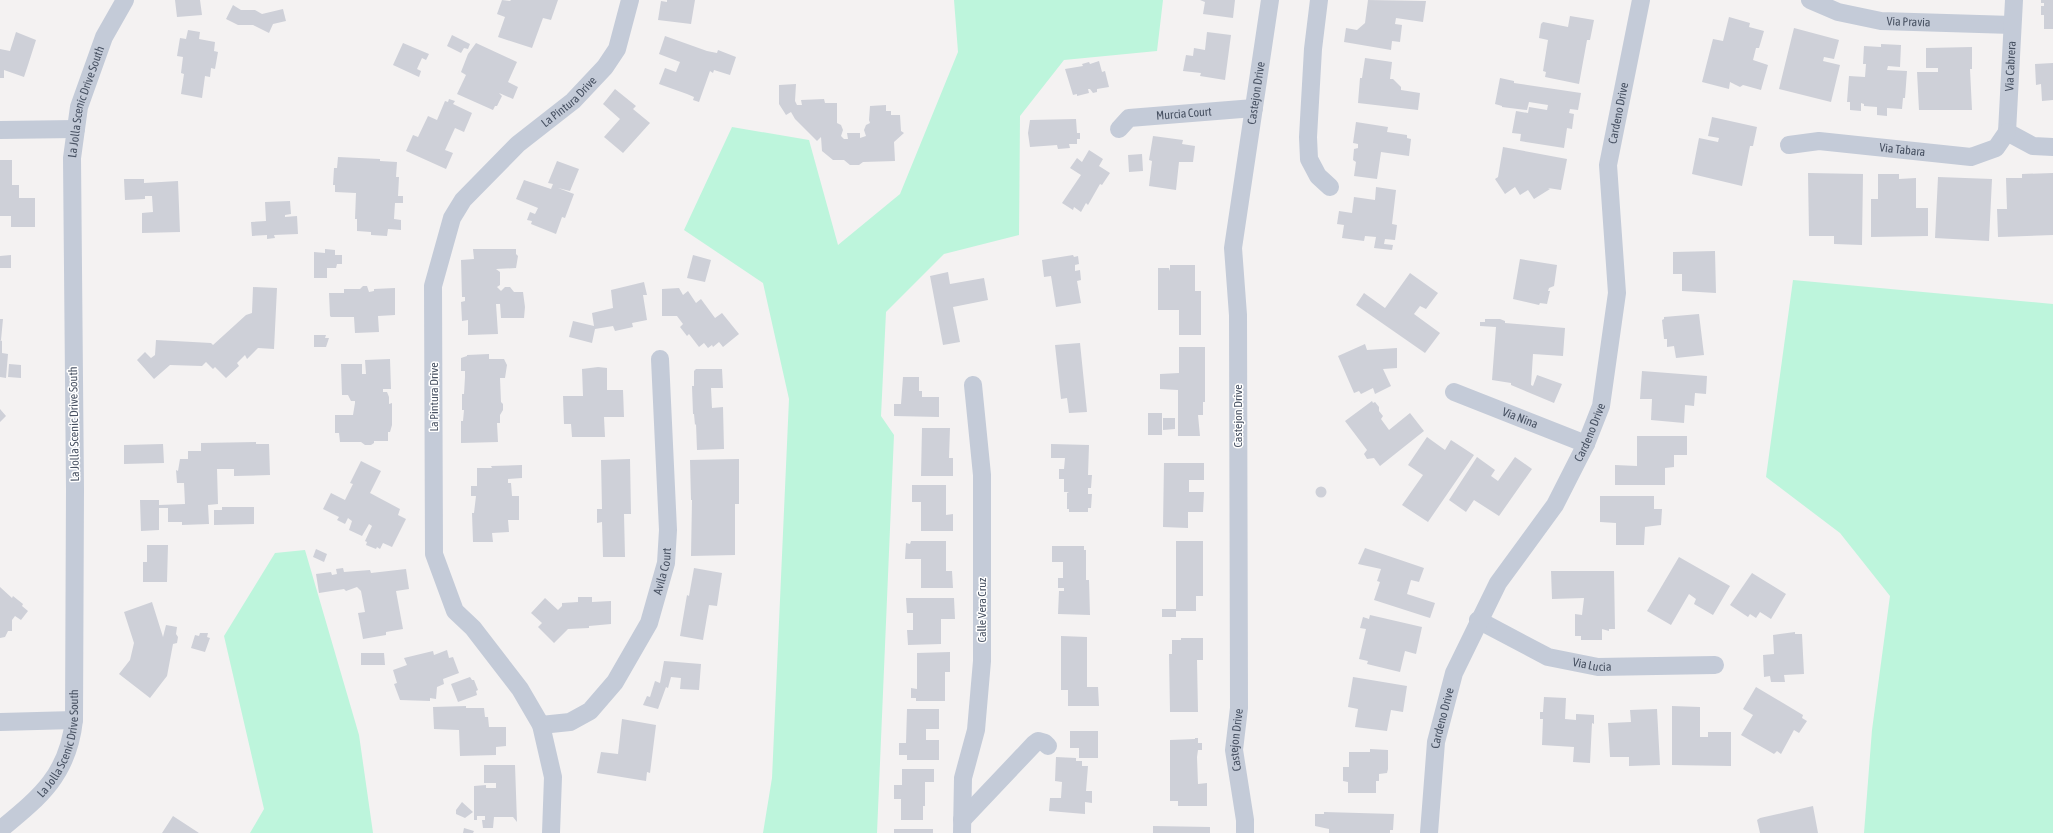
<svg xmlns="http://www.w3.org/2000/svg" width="2053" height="833" font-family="'Asap Condensed',sans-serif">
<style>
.green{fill:#bdf5dc}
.building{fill:#ced0d8}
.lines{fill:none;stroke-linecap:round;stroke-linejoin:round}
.minor{stroke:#c4cbd8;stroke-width:18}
.labels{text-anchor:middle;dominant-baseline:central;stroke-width:3;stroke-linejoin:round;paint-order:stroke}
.street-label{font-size:12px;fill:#475162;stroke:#fff}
</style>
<rect width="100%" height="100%" fill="#f4f2f2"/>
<path class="green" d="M954 0H1163L1157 51 1064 60 1020 116 1019 235 944 254 886 312 881 416 894 435 877 833H763L772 778 789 399 763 283 684 230 732 127 809 140 838 245 900 194 958 52Z
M1793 280 2053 304V833H1864L1872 730 1890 596 1840 533 1766 477Z
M305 550 359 735 373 833H250L264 809 224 636 275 553Z"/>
<path class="building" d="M175 0H200L202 15 177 17Z
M502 0 510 1 511 0H558L551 20 543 18 532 48 498 37 505 17 497 14Z
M667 0H695L691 24 658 20 661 1 667 2Z
M1200 0H1235L1233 18 1203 14 1205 2Z
M1368 0 1426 1 1423 22 1396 18 1395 24 1402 25 1400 42 1392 41 1391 50 1344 42 1346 28 1357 30 1365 23Z
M2041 0H2053V29H2044V15H2041V6H2044V3H2041Z
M233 5 241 10H255L262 14 283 9 286 21 273 24 269 33 253 25H238L226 19Z
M1570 16 1594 20 1590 40H1587L1579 84 1545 77 1546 72 1543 71 1548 40 1539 38 1541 24 1543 22 1568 27Z
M1729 17 1750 23 1749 27 1764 31 1759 48H1756L1753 60 1768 65 1761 90 1743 85 1740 87 1730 82 1729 89 1702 82 1713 39 1723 41Z
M1794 28 1839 40 1834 59 1824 57 1823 61 1840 65 1831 102 1779 89Z
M188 30 200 32 199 39 215 42 214 51 218 52 215 69 211 68 210 77 205 76 202 98 181 94 184 74 181 73 183 57 177 56 180 38 186 39Z
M16 32 36 40 28 65 24 77 4 70V78H0V49L10 51Z
M1207 32 1231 35 1225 80 1200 76 1201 73 1183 71 1186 55 1193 56 1194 48 1205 50Z
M452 35 470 44 468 49 464 48 461 53 447 46Z
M665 36 707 51 717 53 718 50 736 57 730 75 714 70 713 73 710 71 699 102 693 100 694 97 687 94 659 84 665 68 676 72 680 62 659 54Z
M403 43 429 54 426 60 422 58 417 69 421 71 419 77 393 65Z
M476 43 517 62 508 82 518 87 513 99 499 93 502 96 497 106H495L493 110 457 94 466 75 461 72 468 54Z
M1881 44 1901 45 1900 67 1888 66 1887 70 1907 71 1905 98H1903L1902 109 1887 108V116L1877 115V107L1864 106V104L1861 103V111L1850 110V102H1847L1849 76 1865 77 1866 64H1863L1864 46 1881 47Z
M1972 47V69H1970L1972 110H1919L1917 72H1938V68H1926V48Z
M1365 58 1392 62 1390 79H1393L1401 87V90L1420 93 1418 110 1358 103 1360 78H1362Z
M1099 61 1102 72 1105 71 1109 87 1097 89V92L1093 93 1090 89H1088L1089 93 1077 96V94L1073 95 1065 69 1083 66 1082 64 1089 62 1090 64Z
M2053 63V100L2042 101 2041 84 2036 85 2035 64Z
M1500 78 1514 81V83L1581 93 1578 110 1570 109 1569 113 1574 114 1572 129 1567 128 1564 148 1520 141 1521 134 1512 133 1516 111 1528 113 1529 107 1547 110 1548 105 1529 102 1527 110 1502 107V106L1495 104Z
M796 84 795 101 797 105H802L801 100 824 99 825 103H837V123L841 125 843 130 841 136 844 139H848L847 133H860V138L866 136 864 130 866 125 870 123 869 120 870 106 886 105V111H891V115H900L901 131 904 133 894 142 895 161 863 162 859 165H850L844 160H833L822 151 821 137 817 141 795 119 791 112 786 115 779 104V85Z
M615 89 636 106 633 109 650 123 623 153 604 137 620 119 603 104Z
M449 99 455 101 453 104 472 113 464 132 455 128 445 150 453 153 446 169 406 151 413 135 418 137 428 116 437 120 445 101 448 102Z
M1712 117 1757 127 1753 146H1750L1742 186 1692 174 1699 138 1718 142 1719 138 1708 136Z
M1076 119 1077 133H1080V139H1077V144H1069L1070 148 1058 149 1057 145 1030 147 1028 133 1030 120Z
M1356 122 1388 127 1387 132 1407 135V138L1411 139 1409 156 1381 152 1377 179 1354 176 1356 162 1353 160 1354 149 1358 148V144L1353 143Z
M1153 136 1183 140 1182 144 1195 146 1193 162H1179L1176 190 1149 186 1152 161 1149 160Z
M1503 147 1567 159 1561 190 1548 188 1550 189 1534 199 1528 190 1520 195 1515 187 1505 194 1495 179 1498 177Z
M1089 150 1103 159 1099 166 1110 173 1102 185 1100 184 1088 205 1086 203 1081 212 1074 207 1073 210 1062 203 1081 175 1070 168 1077 158 1082 162Z
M1142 154 1143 171 1129 172 1128 155Z
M338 157 380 159V161L397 162 396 177H399L398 196H403V203H395L394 219 401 220V230L388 229 387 236 371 235V232L357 231V219H355L356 193 335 192V185H333L334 168H337Z
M0 160H12V185H19V198H35V227H11V216H0Z
M557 161 579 169 570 191 558 188 574 194 565 218 562 217 556 234 531 224 532 221 527 220 530 212 535 214 538 208 516 199 524 180 551 189 553 184 548 183Z
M1808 173 1863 174 1862 245 1834 244V236H1809Z
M2053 173V235L1998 237 1997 209H2007L2006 178H2022V174Z
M1878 174H1899V179L1916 178V208H1928V236L1871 237V199H1878Z
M1938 177 1992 179 1989 241 1935 238Z
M124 179H144V183L178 181 180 232 142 233V213L153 212 152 196H145V199L125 200Z
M1376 187 1396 190 1392 224 1397 225 1395 240 1385 239 1384 244 1393 245 1392 250 1374 248 1376 237 1365 236 1364 241 1342 238 1344 225 1337 224 1339 211 1352 213 1354 197 1375 200Z
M290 201 291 214 285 215V217L297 216 298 234 274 235 275 238 267 239V235L252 236 251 222 266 221 265 202Z
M325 249 335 250V255H342V264H337L336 268H327V278H314V252L325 253Z
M473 249H516V254L518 256 516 268 496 269 500 272V285L497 287 501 291 505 287H510L514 292H523L525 307 524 318H501L500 304H496L498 334 468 335V320L462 321 461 302 465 301V297H462L461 260 474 259Z
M1715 251 1716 293 1682 291V274H1673V252Z
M11 255V268H0V256Z
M693 255 711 260 705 282 687 278Z
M1073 255 1074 257 1078 256 1079 264 1075 265V271L1080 270 1081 280 1077 281 1081 303 1056 307 1051 276 1044 277 1042 260Z
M1520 259 1557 265 1554 286 1549 288 1548 291H1550L1547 304 1540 303 1539 305 1513 299Z
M1170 265H1195V291H1201V335H1179V310H1158V268H1169L1170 271Z
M948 272 950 284 984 278 988 300 953 307 960 342 943 345 930 276Z
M1410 273 1438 293 1426 309 1420 306 1414 314 1440 333 1425 353 1356 305 1364 293 1385 308Z
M644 282 647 295H643L647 320 632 323 633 327 615 331 613 326 595 329 592 343 569 337 573 321 594 326 592 313 613 308 611 290Z
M363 286H367L369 292 374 291V289L395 288V315L378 316 379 332 355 333 354 317H331L330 316 329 293H344V289H360Z
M253 287 277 288 274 349 258 348 247 359 245 355 237 363 239 366 226 378 215 367 213 369 206 362 202 366 170 365 154 379 137 360 145 352 151 358 155 355 156 340 211 343 213 345 246 315 252 313Z
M679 288 683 295 688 291 696 303 701 299 715 318 722 313 739 334 723 347 719 342 713 347 712 345 708 348 704 343 699 347 689 334 687 336 680 327 683 324 677 316H662V289Z
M1699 314 1704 355 1676 358 1674 346 1667 347V339H1664L1662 320 1664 319V317Z
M0 319H3L1 340H0Z
M1485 319H1500L1505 321V323L1565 328 1563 356 1533 354 1531 385 1533 386 1537 375 1562 384 1554 403 1511 385V383L1492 380 1496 327 1480 326V322H1485Z
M314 335H326L325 338H329L326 347H314Z
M0 340 2 341V353L8 354 6 378 0 377Z
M1080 343 1087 412 1069 413 1067 398 1061 399 1055 345Z
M1365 344 1367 350 1397 348V368L1383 369 1391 386 1375 394 1373 388 1361 394 1359 391 1354 393 1338 356Z
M1179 347H1205V402H1203V415H1198L1200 436H1178V390L1160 389V374L1179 373Z
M489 354V359H504L507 365 505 378H500L501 402 503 404V410L500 415V423H497L498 442 461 443V421H463L464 410H462V394H464L465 377V371H461V358L467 356V355Z
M390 359 391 389H383V392H387L389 397V404L392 403V425L390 432H388V441H374V443L371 445H365L361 442H340L339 433H335V415H353L355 403V401H351L348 395H342L341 364H362V374H366L365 360Z
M9 364 21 365V378L8 377Z
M598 367 607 368V390H623L624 417H604L605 437H572L571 424H564L563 396H583L582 369Z
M696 369H722L723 388H711L712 408 723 407 724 449 697 450 696 424 695 425 694 414H693L692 386H694V371Z
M1642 371 1707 376 1706 394 1695 393 1694 406 1685 405 1684 423 1651 420 1652 399H1640Z
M903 377H919V391H922V397H939V417L894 416V404H901Z
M1372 401 1373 403 1375 402 1379 407V411L1383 416 1381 419 1389 430 1410 413 1424 431 1380 466 1374 458 1367 459 1364 454 1367 450 1345 421Z
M0 409 6 416 0 422Z
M1148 413H1162V435H1148Z
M1163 418H1175V429L1163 430Z
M922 428H950L949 458H953V476H921Z
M1637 436H1687V455H1674V467L1665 468V485H1615V465L1637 466Z
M1427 437 1445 450 1451 440 1474 455 1428 522 1402 505 1423 475 1408 465Z
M256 442V444H269L270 475 234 476V469H217L218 504 208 505 209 524 182 525V522H168V508H159V530L141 531 140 500H159V505L185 504 184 483H177L176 470 178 471 180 459H188V451H201V443Z
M163 444 164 463 124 464V445Z
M1051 444 1089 445 1088 475H1092L1091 488H1088V494H1092L1091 508H1088V512H1069V509H1067V493L1069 492H1064V479H1059V469H1064L1065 458H1051Z
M1477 457 1495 470 1491 476 1498 481 1515 457 1532 469 1499 516 1474 500 1466 512 1449 500Z
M630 459 631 514H624L625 557H603L602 522 597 523V509H602L601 460Z
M739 459V504H735V555L691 556 692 500H691L690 460Z
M361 461 381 471 370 493 400 509 398 515 406 519 392 547 383 543 380 549 377 547 376 549 366 545 367 542 365 541 372 526 369 524 362 536 349 530 352 521 348 518 345 524 337 520 339 517 323 509 331 493 345 500 353 484 350 483Z
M1164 463H1204V480H1189V492H1204L1203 512H1188V528L1163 527Z
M522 465V478L508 479V483H511L512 496H519V520H508L509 532 492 533 493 542H473L472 513H474L476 496H471V486H477V468H492L491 466Z
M912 485H946V515L953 514V531H921V502H912Z
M1315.5 492a5.5 5.5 0 1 1 11 0a5.5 5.5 0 1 1-11 0Z
M1600 496H1654V509H1662L1661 525 1645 527 1644 545H1616V523L1600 522Z
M222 507H254V524L214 525V510H222Z
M911 541H946V571H952L953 588H921V559H905L906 543 910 544Z
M1176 541H1203V596H1196V611H1176Z
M147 545H168L167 582H143V562H147Z
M1052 546H1084V550H1086V580H1089L1090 615 1058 614 1059 591H1064V588H1058V578H1063V562H1052Z
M1365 548 1424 568 1419 582 1411 580 1407 594 1435 603 1430 618 1374 600 1380 582 1377 581 1381 569 1358 564Z
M316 549 327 554 324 562 313 557Z
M1679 557 1730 586 1713 615 1694 604 1696 599 1689 594 1671 625 1647 611Z
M343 568 344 572 370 570 371 573 406 569 409 589 396 591 403 629 386 632V635L363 639 358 613 365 612 361 591 357 587 346 591 344 589 319 593 316 574 331 572 332 575 337 574 336 569Z
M694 568 722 573 717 606 709 605 703 640 680 636 687 595 689 596Z
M1551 571H1614L1615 629H1609V631L1602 629V640H1581V636H1575V614L1582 615 1584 598 1552 599Z
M1752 573 1786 594 1771 619 1760 612 1756 618 1750 614 1748 617 1730 605Z
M0 587 12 598 13 596 23 604 22 606 28 611 21 620 15 616 12 620V631H8L5 637 0 638Z
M578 597H592V602L611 601V624L589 626V628L568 629 554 643 538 627 542 623 531 613 545 598 558 610 562 606V603L578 602Z
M906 598H954L955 619H941V644L908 645 907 630H913V613H907Z
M152 602 163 637 166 625 177 627 176 634 178 637 177 643 173 644 167 676 150 698 119 674 130 660 134 643 124 612Z
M1162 609H1176V617H1162Z
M1370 615 1422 627 1416 654 1405 651 1400 672 1367 664 1368 661 1359 659 1366 629 1360 628 1363 617 1369 619Z
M1795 632V634H1802L1804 674 1784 675 1785 682H1771L1770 676 1764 677 1763 655 1774 654 1773 635Z
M200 633H208L207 637 210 638 205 652 191 648 195 635 199 636Z
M1061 636 1087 637V687H1098L1099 706H1068V690H1061Z
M1181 638H1203V660H1197L1198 712H1170L1169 654H1172V640H1181Z
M447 650 449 658 453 657 459 673 443 679 444 684 437 687 436 699 430 698V701L400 700 394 684 397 683 393 670 407 665 404 658 433 651 434 655Z
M950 652V672H945V701H916V698H911V688L917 689V653Z
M361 653H384L385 665H361Z
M664 661 701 664 699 690 680 689 681 678 671 677 668 688 666 687 658 709 643 705 647 696 650 697 655 681 660 683Z
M470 677 472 680H474L478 690 476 691 477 695 458 702 451 684Z
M1353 677 1407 686 1403 712 1391 710 1387 731 1355 727 1358 709 1348 707Z
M1756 687 1803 715 1802 718 1807 721 1799 733 1794 730 1781 754 1777 751 1774 754 1741 735 1753 715 1743 709Z
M1544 697 1566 698 1565 719 1576 720V714L1594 715V724L1592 723 1590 763 1573 762 1574 747 1542 745 1543 719H1540V712H1543Z
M466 706V708H484L485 717H488L489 727H506V746L496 747V755L460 756 459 730 434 729 433 707Z
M1672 706 1700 707V737H1708V732H1731V766L1672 765Z
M907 709H939V729H926V740H939V760H907V755H899V743H906Z
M1657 709 1660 765 1629 766V757H1610L1608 723 1631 722 1630 710Z
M622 719 656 725 650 773 647 772 646 781 597 773 601 752 618 754Z
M1070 731H1098V758H1079V748H1070Z
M1195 738H1198V743H1202V750H1198L1197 757 1198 784 1207 783V806H1178V801H1170V740L1195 739Z
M1370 749 1388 750V769L1387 773 1379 774V781H1376V793H1348V782L1343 781V767H1349V752H1370Z
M1056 757 1076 758V761H1082V766H1088L1086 791H1092V803L1085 802V814L1049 811 1050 798H1061L1062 782 1055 781Z
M484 765H515L517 822 513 817H494L493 828H483L482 820H485V816H477V820H474V786L486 785V788H496V783H484Z
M902 769H934V782H925V806H923V820H901V799H894V785H902Z
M462 802 473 812 465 818 456 814V810Z
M1813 806 1818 833H1760L1757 820 1760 818Z
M1324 812 1394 814 1393 830H1390V833H1329V829L1315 826V814H1324Z
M173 816 199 833H162Z
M1153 826 1210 827V833H1153Z
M464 828 474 831 473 833H463Z
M894 829H933V833H894Z"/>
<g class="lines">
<g class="minor">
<path d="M1319 0 1313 49 1308 137 1309 159 1318 176 1330 187"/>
<path id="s1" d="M1810 0 1838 12 1881 21 2012 25"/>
<path id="s2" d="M1119 129 1129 118 1254 108"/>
<path d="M0 130 76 129"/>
<path id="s3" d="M2007 132 2014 0"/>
<path d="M2007 132 2033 146 2053 147"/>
<path id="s4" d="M1789 145 1819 141 1971 157 1996 148 2007 132"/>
<path id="s5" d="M1454 392 1586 444"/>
<path id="s6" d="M1478 620 1548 657 1598 667 1715 665"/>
<path d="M0 722 74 720"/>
<path id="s7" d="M541 725 570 722 590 711 615 682 649 623 666 563 668 530 660 359"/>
<path d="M962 820 1034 744 1038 741 1045 743 1048 746"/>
<path id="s8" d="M0 830C40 797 68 775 74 720L75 489 72 158 79 107 104 37 125 0"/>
<path id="s9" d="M551 833 553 777 541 725 520 689 473 628 455 611 434 554 433 286 452 218 463 200 518 144 573 101 605 67 617 49 630 0"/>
<path d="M962 833 963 778 976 730 982 661V475L973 385"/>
<path id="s10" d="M1245 833V820L1234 750 1239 708 1238 315 1233 248 1270 0"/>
<path id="s11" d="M1429 833 1436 742 1454 673 1498 583 1555 505 1586 444 1601 406 1617 293 1608 165 1641 0"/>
</g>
</g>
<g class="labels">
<g class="street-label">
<text stroke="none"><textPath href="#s1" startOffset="102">Via Pravia</textPath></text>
<text stroke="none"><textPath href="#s3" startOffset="66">Via Cabrera</textPath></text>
<text stroke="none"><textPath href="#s10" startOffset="743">Castejon Drive</textPath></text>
<text stroke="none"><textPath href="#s9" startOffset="818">La Pintura Drive</textPath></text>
<text stroke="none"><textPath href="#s8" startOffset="757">La Jolla Scenic Drive South</textPath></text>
<text stroke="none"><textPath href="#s11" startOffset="764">Cardeno Drive</textPath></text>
<text stroke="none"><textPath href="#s2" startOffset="70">Murcia Court</textPath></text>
<text stroke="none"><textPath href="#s4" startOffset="114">Via Tabara</textPath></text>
<text transform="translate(434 397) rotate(-90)">La Pintura Drive</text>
<text transform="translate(1238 416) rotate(-90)">Castejon Drive</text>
<text stroke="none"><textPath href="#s5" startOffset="71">Via Nina</textPath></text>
<text transform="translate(74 424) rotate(-91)">La Jolla Scenic Drive South</text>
<text stroke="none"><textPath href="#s11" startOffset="440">Cardeno Drive</textPath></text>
<text stroke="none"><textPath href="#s7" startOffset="212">Avila Court</textPath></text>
<text transform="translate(982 610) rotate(-90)">Calle Vera Cruz</text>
<text stroke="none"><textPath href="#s6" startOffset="124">Via Lucia</textPath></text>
<text stroke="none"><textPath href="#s11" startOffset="116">Cardeno Drive</textPath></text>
<text stroke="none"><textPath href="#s10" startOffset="94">Castejon Drive</textPath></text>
<text stroke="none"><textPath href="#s8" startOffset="110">La Jolla Scenic Drive South</textPath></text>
</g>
</g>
</svg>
